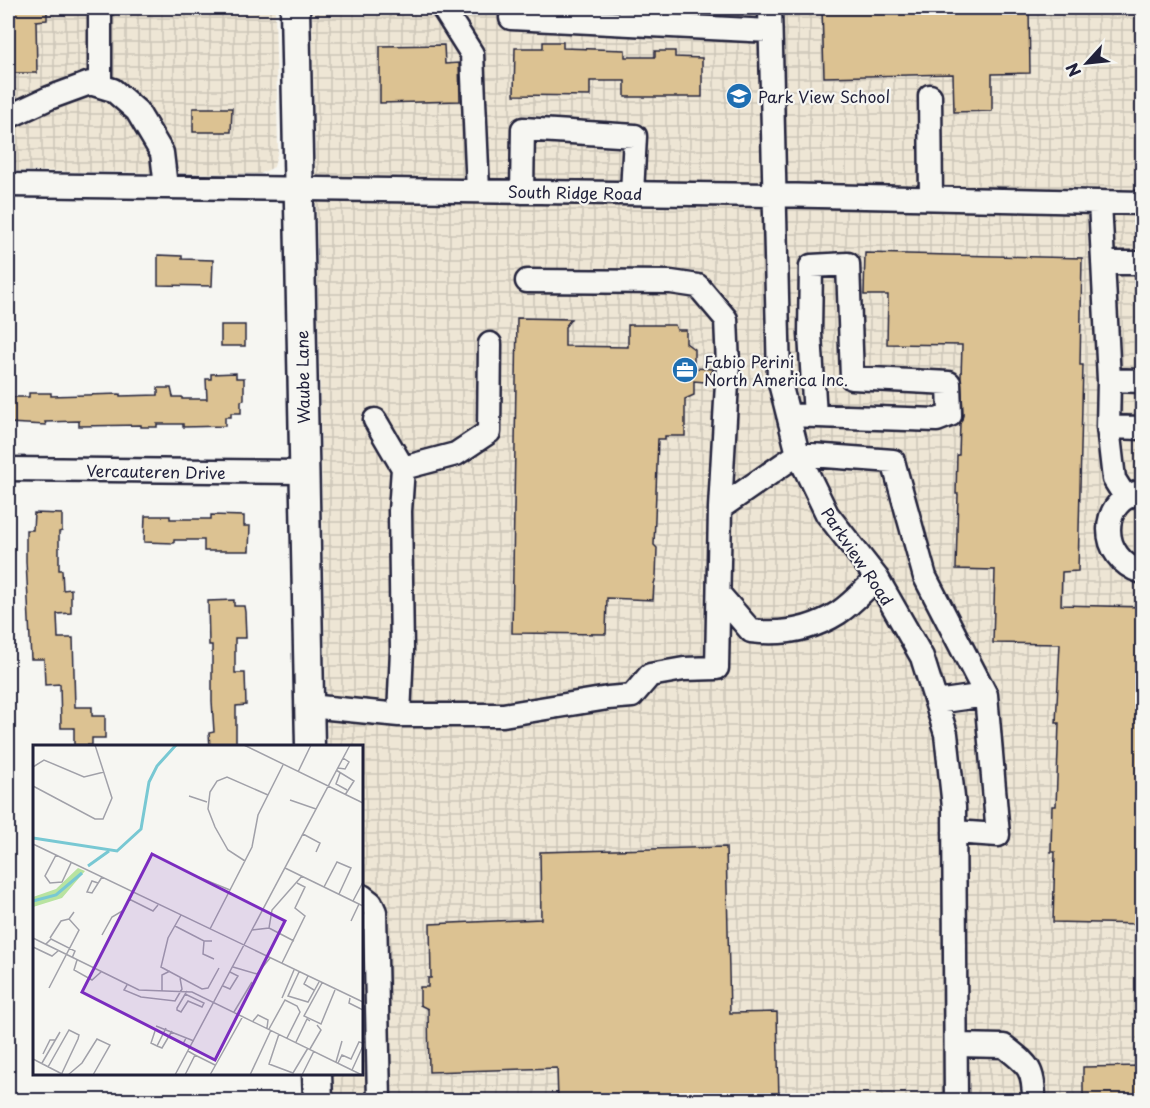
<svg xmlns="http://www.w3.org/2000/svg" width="1150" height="1108" font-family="'Playpen Sans',sans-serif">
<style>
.industrial{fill:url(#industrial-grid)}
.building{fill:#dcc292;stroke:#22223b;stroke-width:1.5}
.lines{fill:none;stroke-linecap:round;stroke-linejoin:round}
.minor-casing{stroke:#22223b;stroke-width:27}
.major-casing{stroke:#22223b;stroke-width:33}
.minor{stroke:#f6f6f2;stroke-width:22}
.major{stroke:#f6f6f2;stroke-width:28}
.labels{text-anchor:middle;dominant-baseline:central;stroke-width:4.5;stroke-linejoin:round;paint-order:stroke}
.poi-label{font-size:16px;fill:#22223b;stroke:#f6f6f2;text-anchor:start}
.street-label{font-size:16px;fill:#22223b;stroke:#f6f6f2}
.inset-river{fill:none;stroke:#78c8d3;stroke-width:3}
.inset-road{fill:none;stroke:#a1a1a9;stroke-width:1.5}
.view{fill:#7b2cbf;fill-opacity:0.15;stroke:#7b2cbf;stroke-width:3}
.inset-edge{fill:none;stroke:#22223b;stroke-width:3}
</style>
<defs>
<pattern id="industrial-grid" width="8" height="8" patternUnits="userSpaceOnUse" patternTransform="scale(1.5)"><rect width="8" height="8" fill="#eee6d5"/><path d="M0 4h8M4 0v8" fill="none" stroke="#ccc5b8"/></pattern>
</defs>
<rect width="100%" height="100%" fill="#f6f6f2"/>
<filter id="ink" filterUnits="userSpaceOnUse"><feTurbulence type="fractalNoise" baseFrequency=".0167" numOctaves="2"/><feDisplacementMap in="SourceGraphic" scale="12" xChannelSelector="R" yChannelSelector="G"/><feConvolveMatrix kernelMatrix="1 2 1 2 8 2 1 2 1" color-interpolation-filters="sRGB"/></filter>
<g filter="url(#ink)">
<path class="industrial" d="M8 8H275L278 150 274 167 260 174 8 171Z
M312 8H1142V1100H334L333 1074H362V746H327Z"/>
<path class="building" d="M8 8H47V20L36 21 37 73H8Z
M822 8H1029L1030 73 992 74V111L954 112 953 74 824 77Z
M543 42H563V48L625 50V57H655V51H675V57L702 58V97H625V81H590V96L514 95 515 48H543Z
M444 45 445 64 459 63 460 101 380 103V46Z
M193 108H232L231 132H193Z
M865 253 1082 258 1080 365H1083L1078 571 1062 572 1061 605 1143 607V924L1053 922 1055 852H1051L1052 806H1056L1059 723H1056L1060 644 993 643 995 570 956 569 958 494H956L957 455H959L960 424 963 415 961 377 962 345 887 344 888 295H864Z
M158 255 182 256V259L213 260 212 286 158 285Z
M517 318 571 319 565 327V346L628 347V325H675L677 330H686V343L694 349V368L714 369 705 382 694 381V395L685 399V436H665V439H658L654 545 657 548 656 577 654 584 653 600 607 598 606 634 512 633Z
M221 325H245V346H221Z
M236 373V378H244V400L241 401V413H231V417H225V426L183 427V424H157V427H141V425L79 426V421L45 422 46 425 8 423V397H29V393H51V396L120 394V396L158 395V388H171L173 397H182V399H207L206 379H211V374Z
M34 513 62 514V531L59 532V570H62L63 590 71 589V613L57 614 58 638H73L75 707H92V716H105V738H92V745H74V728H61L60 684 45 685 44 659H31L26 561V530H33Z
M211 515 244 516V526H250L249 551H204V540H174V543L144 542 145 516H170V519H211Z
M234 600V606H244L245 612 246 638H235V673H245L246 705 236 706V747H210L209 733 214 732 212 701V645H209L208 601Z
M726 847 730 1013 777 1012 779 1101H558L557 1068 429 1072 428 1009 420 1005V987H428V978H431L430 924 541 919 540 852Z
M1143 1066V1101H1083V1067Z"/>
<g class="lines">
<g class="minor-casing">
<path id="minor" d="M443 8 472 54 478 191
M770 8 779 379 798 454 827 514 877 578 922 657 946 734 954 807 956 1100
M511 18 770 31
M100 85V8
M930 96 931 198
M8 117 49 98 90 83 113 90 137 111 162 153 166 187
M8 185 773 195 1142 203
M522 192 523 129 635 136 632 193
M1100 202 1109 380 1108 427 1114 479 1126 498
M1103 263H1142
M1109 380 1142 381
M788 415 937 420 950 415 949 383 852 378 848 264 811 266 810 334 815 416
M375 420 403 468 400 511 402 650 399 715
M1108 427 1142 428
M403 468 456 454 489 432 490 344
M8 469 304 472
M1142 492C1098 498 1098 559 1142 572
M720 508 798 454 893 461 925 577 986 695 998 835 954 832
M719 594 751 631C782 635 811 630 838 613 852 604 864 590 877 578
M936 702 986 695
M309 706 399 715H503L608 698 632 696 650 675 684 669 717 668 720 508 728 365 726 319 698 286 671 282 527 281
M362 896 371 903 375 912 379 1100
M956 1045 1004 1046C1028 1065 1034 1068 1034 1100"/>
</g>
<g class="major-casing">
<path id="major" d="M295 8 310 746
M317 1074 318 1100"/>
</g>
<use href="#minor" class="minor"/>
<use href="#major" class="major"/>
</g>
</g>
<defs>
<g id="school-disc" transform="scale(1.35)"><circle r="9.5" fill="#1f6fb2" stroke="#f6f6f2"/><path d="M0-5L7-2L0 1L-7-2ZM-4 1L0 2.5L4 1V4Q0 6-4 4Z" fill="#fff"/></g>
<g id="office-disc" transform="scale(1.35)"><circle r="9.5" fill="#1f6fb2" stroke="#f6f6f2"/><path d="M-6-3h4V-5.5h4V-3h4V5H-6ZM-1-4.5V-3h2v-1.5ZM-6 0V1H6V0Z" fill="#fff"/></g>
</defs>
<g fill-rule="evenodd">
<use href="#school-disc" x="739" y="96"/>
<use href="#office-disc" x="685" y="370"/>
</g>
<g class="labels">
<g class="poi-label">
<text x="758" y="96">Park View School</text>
<text x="704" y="361">Fabio Perini<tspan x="704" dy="18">North America Inc.</tspan></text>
</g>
<g class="street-label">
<text transform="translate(575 192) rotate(1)">South Ridge Road</text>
<text transform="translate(302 377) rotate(-91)">Waube Lane</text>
<text transform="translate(156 471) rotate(1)">Vercauteren Drive</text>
<text transform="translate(858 556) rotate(56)">Parkview Road</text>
</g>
</g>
<g transform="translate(33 745)">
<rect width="330" height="330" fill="#f6f6f2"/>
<path d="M45 123 52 126 29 153 0 162V152L23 144Z" fill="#b8e3a0"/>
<path class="inset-river" d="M0 93 84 106 108 84 116 37 124 21 143 0M55 121 76 106M0 156 23 150 49 128"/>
<path class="inset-road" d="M211 0 330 58M0 22 11 15 51 32 71 27M305 23 312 24 316 17 310 13M303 25 321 36 312 50M265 27 278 0M307 28 303 39 314 45M0 41 62 74H70L79 53 62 0M156 51 174 57M257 55 283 64M270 89 287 98 283 107M0 99 330 257M23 110 12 131 17 138 29 137 38 118M212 116 195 105 182 82 175 64 177 47 184 36 194 32 235 50M252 123 330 161M165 132 197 145M65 138 59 136 54 147 59 148 69 132M291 142 304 117 318 123 306 149M96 154 120 166 125 160M320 156 330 137M148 170 135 193 128 222 169 244 175 243 186 223M318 176 326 159M142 181 171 196H179M236 183 261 196M177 184 219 102 225 70 250 20M219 185 236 183 239 165 269 131M69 190 79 172 91 165 100 147M0 193 106 245 159 247 329 330M17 193 28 176 36 174M171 196 170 209 181 214M13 199 18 194 42 206 39 213M0 202 19 211 25 206M44 215 41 225 59 235 68 227M249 218 272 171 262 163 272 142 264 138M200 222 224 229 237 213M266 227 255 251 275 257 286 237M275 231 271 239 281 245M289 238 271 271 288 279 302 245M94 240 91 245 108 252 142 256 149 244 147 233M190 241 197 244 205 231 197 227M16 243 46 185 36 174 41 167M129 246V230L137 226M152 249 171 258 169 262 155 256 148 267 144 265V263L154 246M249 253 261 225M317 253 316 258 330 265M201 267 219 237M220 276 225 270 235 275 234 283M123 281 161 296M236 284 252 255 264 261 267 267 254 293M122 286 118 298 124 301 133 283M246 289 236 319 260 328 275 303M136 292 150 299 153 293M263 297 274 274 277 276M124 301 129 303 139 286M277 304 288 285 284 280M10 309 17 295H23M162 310 182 320M0 314 31 330M303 317 309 296M9 318 27 287M305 318 309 310 318 314 326 297 330 298M15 322 36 285 46 290 45 294 29 328M319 325 330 301M35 330 49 318 64 294 77 300 60 330M142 330 317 0M152 330 162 310 155 306M177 330 210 271M217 330 238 285M269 330 281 306"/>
<path class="view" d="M119 109 252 176 182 315 49 247Z"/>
<rect width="330" height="330" class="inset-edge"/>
</g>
<rect width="1150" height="1108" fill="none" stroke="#f6f6f2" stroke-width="30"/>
<rect x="15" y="15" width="1120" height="1078" fill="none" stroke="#22223b" stroke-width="2" filter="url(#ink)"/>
<g transform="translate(1087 63) rotate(243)" stroke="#f6f6f2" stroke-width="4.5" paint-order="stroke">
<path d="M0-4.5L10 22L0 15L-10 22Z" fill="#22223b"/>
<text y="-9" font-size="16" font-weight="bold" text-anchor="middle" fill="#22223b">N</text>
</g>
</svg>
